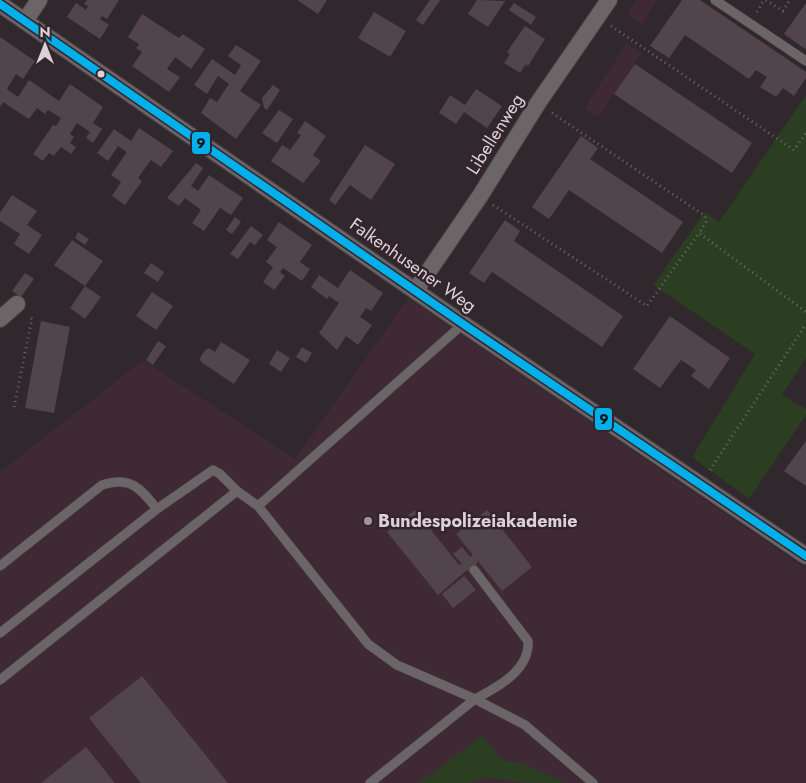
<svg xmlns="http://www.w3.org/2000/svg" width="806" height="783" font-family="Jost,sans-serif">
<style>
.built{fill:#3e2934}
.green{fill:#2c3e22}
.building{fill:#52444b}
.lines{fill:none;stroke-linecap:round;stroke-linejoin:round}
.service-casing{stroke:#4b4447;stroke-width:10}
.minor-casing{stroke:#4b4447;stroke-width:18}
.path{stroke:#6c6769;stroke-width:3;stroke-dasharray:1 4;stroke-linecap:butt}
.service{stroke:#6c6568;stroke-width:9}
.minor{stroke:#6c6568;stroke-width:16}
.bus-1-casing{stroke:#34242c;stroke-width:11}
.bus-1{stroke:#00b0ea;stroke-width:8}
.bus-dot{fill:#dcd1d6;stroke:#34242c;stroke-width:2}
.poi-dot{fill:#a0969a;stroke:#34242c;stroke-width:2}
.labels{text-anchor:middle;dominant-baseline:central;stroke-width:5;stroke-linejoin:round;paint-order:stroke}
.street-label{font-size:18px;fill:#dcd1d6;stroke:#34242c}
.poi-label{font-size:18px;font-weight:bold;fill:#dcd1d6;stroke:#34242c;text-anchor:start}
.line-badge{stroke:#34242c;stroke-width:2}
.pale-badge-label{font-size:14px;text-anchor:middle;font-weight:bold;fill:#111}
</style>
<rect width="100%" height="100%" fill="#30282c"/>
<path class="built" d="M636 0H657L642 24 627 14Z
M627 43 642 53 598 118 584 108Z
M408 298 806 569V783H0V472L143 360 295 459Z"/>
<path class="green" d="M806 95V358L782 395 806 409V415L749 499 692 457 755 354 653 285 705 212 719 222Z
M483 735 502 760 525 764 565 783H527L489 778 467 783H419Z"/>
<path class="building" d="M87 0H119L107 19 102 16 100 19 109 25 100 39 67 17 76 3 86 10 88 6 84 4Z
M297 0H327L318 14Z
M430 0H440L423 25 416 20Z
M477 0 505 1 488 27 468 14Z
M682 0H700L806 72V78L794 96 783 88 776 97 760 87 767 77 756 70 749 79 685 35 669 58 650 46Z
M514 3 536 17 531 25 509 10Z
M806 3V47L805 49 784 34Z
M374 12 406 31 390 57 358 38Z
M142 14 179 38 183 34 205 49 191 69 175 57 167 69 180 77 169 92 132 66 142 52 136 48 139 44 128 37Z
M525 26 545 39 528 66 526 64 520 73 504 63 510 54 507 52Z
M0 37 35 61 23 79 16 74 7 89 18 97 29 80 59 101 70 84 103 107 93 123 102 129 93 143 86 138 90 132 77 123 70 134 74 137 70 143 76 147 71 154 61 147 54 156 49 153 43 161 33 154 53 125 56 126 61 118 48 110 45 114 37 108 29 119 3 102 0 107Z
M236 45 261 61 240 91 261 105 236 139 201 113 210 98 217 102 229 84 218 76 207 94 194 85 212 59 235 75 241 65 228 56Z
M635 64 752 143 732 173 614 94Z
M273 85 280 90 267 110 264 108 262 98Z
M476 89 502 106 487 128 464 112 456 124 439 113 450 95 465 105Z
M279 110 293 119 277 143 262 133Z
M305 121 326 136 313 155 321 161 303 183 271 161 282 145 290 150 301 135 297 133Z
M139 128 173 151 161 167 151 160 138 178 142 181 125 205 112 196 121 182 111 175 127 152 118 146 108 161 97 153 114 129 131 141Z
M581 136 598 148 590 159 683 222 662 253 569 190 549 219 532 207Z
M365 145 395 164 371 200 350 185 335 205 329 200Z
M196 163 203 168 191 186 198 191 209 175 243 198 231 215 220 208 204 231 192 223 201 210 185 198 179 206 167 198Z
M12 195 37 211 27 225 42 235 29 254 14 244 20 234 0 221V213Z
M235 217 241 222 232 234 226 230Z
M505 220 520 231 514 241 623 316 602 347 492 272 484 283 469 273Z
M279 222 312 245 300 262 310 269 302 281 283 268 280 272 285 276 274 290 263 282 273 267 266 262 277 247 267 240Z
M251 226 263 235 255 245 250 242 238 259 230 254Z
M78 232 89 239 85 245 75 238Z
M72 240 103 261 85 286 54 265Z
M151 263 164 272 158 282 144 273Z
M350 270 383 293 371 311 366 308 360 317 372 325 358 345 346 336 337 350 319 333 339 303 329 296 327 299 311 287 319 275 338 288Z
M25 273 34 279 21 297 12 291Z
M85 286 101 297 85 319 70 308Z
M152 292 173 306 156 330 136 316Z
M670 316 730 358 709 389 691 376 696 370 681 360 660 388 633 369Z
M41 321 70 327 54 413 25 408Z
M158 341 166 346 153 365 146 360Z
M221 342 250 360 234 384 201 362 200 358 205 350 209 348 215 352Z
M302 347 312 353 306 363 296 357Z
M277 350 290 358 281 372 269 364Z
M806 441V486L784 471Z
M415 510 459 565 462 564 453 554 462 547 470 557 473 555 456 534 487 510 532 567 502 591 478 561 476 565 468 572 467 570 438 595 387 532Z
M464 576 476 590 453 608 442 594Z
M142 676 228 783H141L89 718Z
M86 747 115 783H41Z"/>
<g class="lines">
<g class="service-casing">
<path id="service" d="M715 0 806 61
M237 491 258 506 368 644 397 665 475 699 525 725 593 783
M258 506 463 324
M0 566 102 485C131 476 140 488 157 509L0 633
M0 680 237 491 220 474 213 470 157 509
M370 783 475 699C498 687 530 670 528 641L474 570"/>
</g>
<g class="minor-casing">
<path id="minor" d="M0 4 469 328 806 556
M25 21 39 0
M415 291 480 196 538 103 609 0
M0 319 17 304"/>
</g>
<path class="path" d="M766 0 783 11 790 0
M757 12 764 0
M611 26 794 150 806 133
M552 113 705 216 706 222 699 233
M493 205 647 306 699 233 806 312
M14 407 32 319 29 316
M710 470 806 324"/>
<use href="#service" class="service"/>
<use href="#minor" class="minor"/>
<g class="bus-1-casing">
<path id="bus-1" d="M0 4 469 328 806 556"/>
</g>
<use href="#bus-1" class="bus-1"/>
</g>
<circle class="bus-dot" cx="101" cy="74" r="4.5"/>
<circle class="poi-dot" cx="368" cy="521" r="5"/>
<g class="labels">
<g class="street-label">
<text transform="translate(495 134) rotate(-58)">Libellenweg</text>
<text transform="translate(413 265) rotate(35)">Falkenhusener Weg</text>
</g>
<g class="poi-label">
<text x="378" y="521">Bundespolizeiakademie</text>
</g>
</g>
<g class="line-badge">
<rect x="191" y="131" width="20" height="24" rx="5" fill="#00b0ea"/>
<rect x="594" y="407" width="19" height="24" rx="5" fill="#00b0ea"/>
</g>
<g class="pale-badge-label">
<text x="201" y="148">9</text>
<text x="604" y="424">9</text>
</g>
<g transform="translate(45 45)" stroke="#34242c" stroke-width="4" paint-order="stroke">
<path d="M0-4L9 19L0 12L-9 19Z" fill="#dcd1d6"/>
<text y="-8" font-size="14" font-weight="bold" text-anchor="middle" fill="#dcd1d6">N</text>
</g>
</svg>
